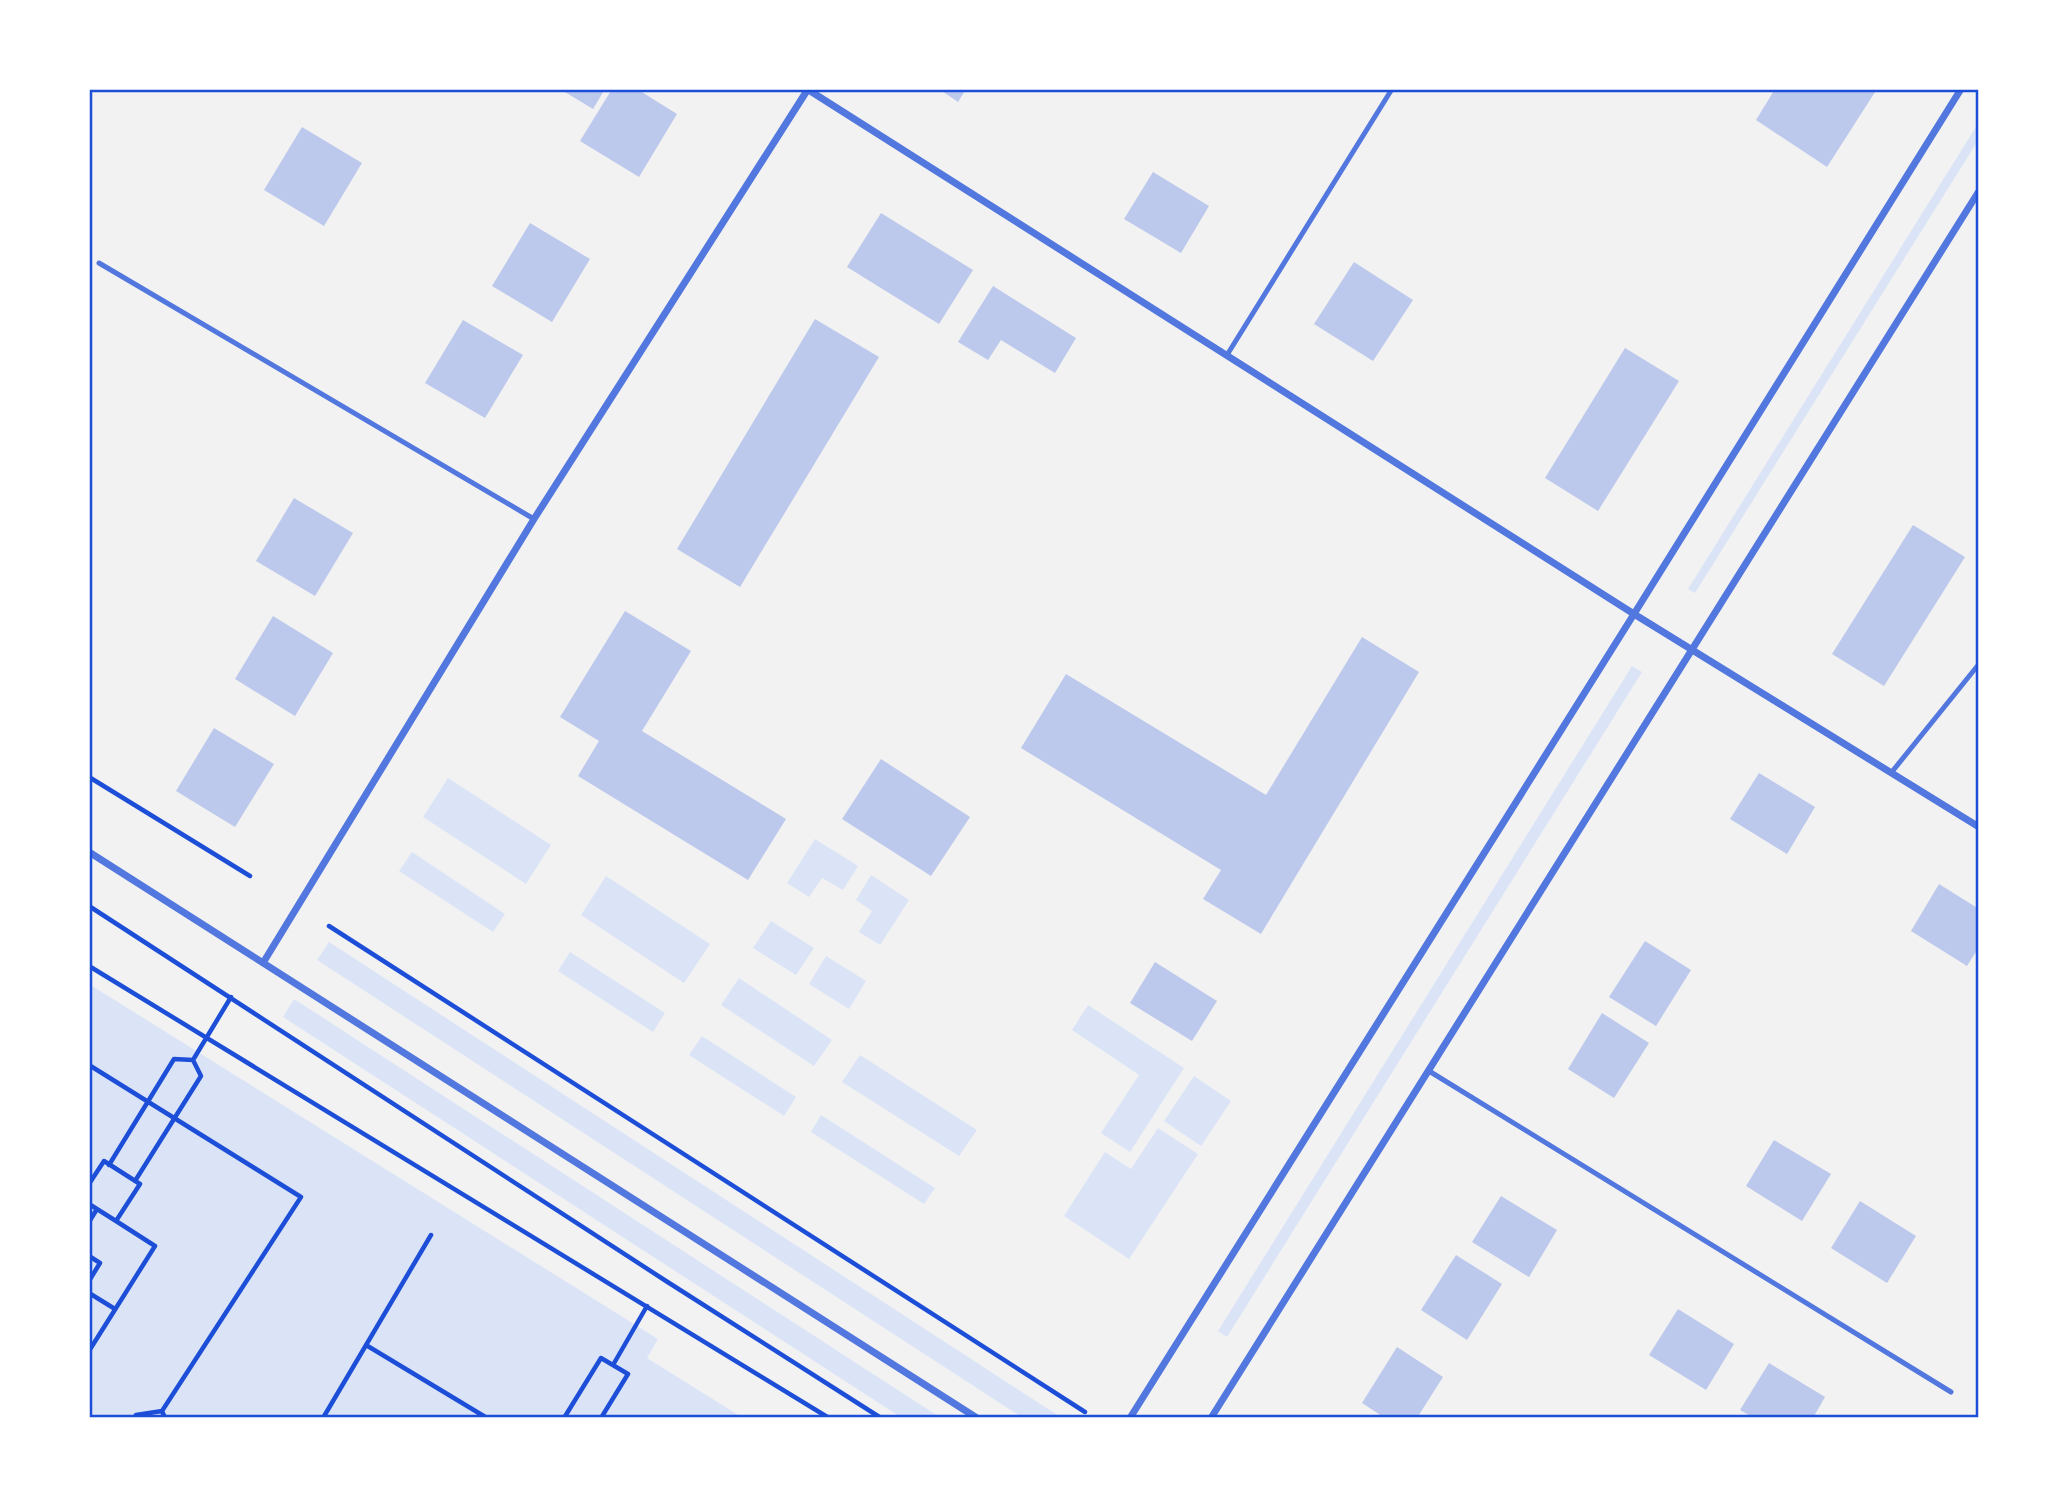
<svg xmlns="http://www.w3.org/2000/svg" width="2068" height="1507" font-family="'PT Sans',sans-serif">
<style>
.green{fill:#dbe4f7}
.building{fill:#bdc9ec}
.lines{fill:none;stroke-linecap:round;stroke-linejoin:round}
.path{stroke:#1d4ed8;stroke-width:4.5}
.service{stroke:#5277de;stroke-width:5}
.minor{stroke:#5277de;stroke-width:7}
.neatline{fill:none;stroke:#1d4ed8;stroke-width:2.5}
</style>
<rect width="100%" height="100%" fill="#f2f2f2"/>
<path class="green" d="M1979 122V139L1695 593 1688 589Z
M1632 666 1642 672 1227 1337 1218 1331Z
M448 778 551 845 526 884 423 817Z
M815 839 858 866 843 890 822 878 809 897 787 883Z
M412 852 505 914 493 932 399 871Z
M871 875 909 900 880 945 859 932 872 911 856 900Z
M606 876 710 944 684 983 581 915Z
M771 921 814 948 796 975 753 948Z
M329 942 1062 1418H1023L317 960Z
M570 952 665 1013 653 1032 558 971Z
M826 956 866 981 849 1009 809 984Z
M739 978 832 1040 814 1066 721 1005Z
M89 984 658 1339 647 1358 743 1418H89Z
M294 999 941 1418H902L283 1017Z
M1088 1005 1184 1068 1130 1152 1101 1133 1139 1075 1072 1030Z
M702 1036 796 1097 784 1116 689 1055Z
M860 1055 977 1130 959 1156 842 1082Z
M1194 1076 1231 1101 1201 1146 1164 1121Z
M821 1115 935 1188 924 1204 811 1132Z
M1158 1128 1198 1154 1129 1259 1064 1216 1105 1152 1131 1169Z"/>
<path class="building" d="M560 89H605L593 109Z
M612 89H637L677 114 639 177 580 141Z
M939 89H966L958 102Z
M1775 89H1877L1827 167 1756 120Z
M302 127 362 163 324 226 264 190Z
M1153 172 1209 206 1181 253 1124 219Z
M881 213 973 270 939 324 847 267Z
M530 223 590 259 552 322 492 286Z
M1354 262 1413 300 1373 361 1314 324Z
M993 286 1076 338 1055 373 1001 340 988 360 958 342Z
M815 319 879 357 740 587 677 549Z
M463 320 523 355 485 418 425 383Z
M1625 348 1679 381 1598 511 1545 478Z
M294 498 353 533 315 596 256 561Z
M1913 525 1965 557 1884 686 1832 654Z
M625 611 691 651 642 731 786 819 748 880 578 776 599 741 560 717Z
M273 616 333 653 295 716 235 679Z
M1362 637 1419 672 1261 934 1203 899 1221 870 1021 748 1066 674 1266 795Z
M214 728 274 764 235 827 176 791Z
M881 759 970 817 931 876 842 819Z
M1759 773 1815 807 1787 854 1730 819Z
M1939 884 1979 909V947L1967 966 1911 931Z
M1645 941 1691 970 1656 1026 1609 997Z
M1155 962 1217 1001 1192 1041 1130 1003Z
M1602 1013 1649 1043 1614 1098 1568 1069Z
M1774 1140 1831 1174 1802 1221 1746 1186Z
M1501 1196 1557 1230 1529 1277 1472 1242Z
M1860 1201 1916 1236 1887 1283 1831 1248Z
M1456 1255 1502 1284 1467 1340 1421 1310Z
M1678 1309 1734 1344 1706 1390 1649 1355Z
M1397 1347 1443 1377 1417 1418H1385L1362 1403Z
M1769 1363 1825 1397 1813 1418H1754L1740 1410Z"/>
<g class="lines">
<path class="path" d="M89 777 250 876
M89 906 666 1281 881 1418
M329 926 1085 1412
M89 966 829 1418
M193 1060 231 997
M89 1065 301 1197 162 1411 136 1415 134 1418
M109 1165 174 1059 193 1060
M135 1181 201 1076 193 1060
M89 1184 104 1161 140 1184 116 1221 89 1204
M89 1222 97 1209
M89 1256 100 1263 89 1281
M89 1293 115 1309
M366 1345 487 1418
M89 1351 155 1246 116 1221
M613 1365 647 1306
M162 1411 165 1418
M323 1418 431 1235
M564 1418 601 1358 628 1374 601 1418"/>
<path class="service" d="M99 263 534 519
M1227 355 1392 89
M1891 773 1979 664
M1429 1071 1951 1392"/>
<path class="minor" d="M807 89 1634 614 1979 827
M89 852 977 1418
M263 963 534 519 808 89
M1130 1418 1634 614 1961 89
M1211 1418 1979 191"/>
</g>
<rect width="2068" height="1507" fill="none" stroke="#ffffff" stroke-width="182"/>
<rect x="91" y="91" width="1886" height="1325" class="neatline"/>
</svg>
